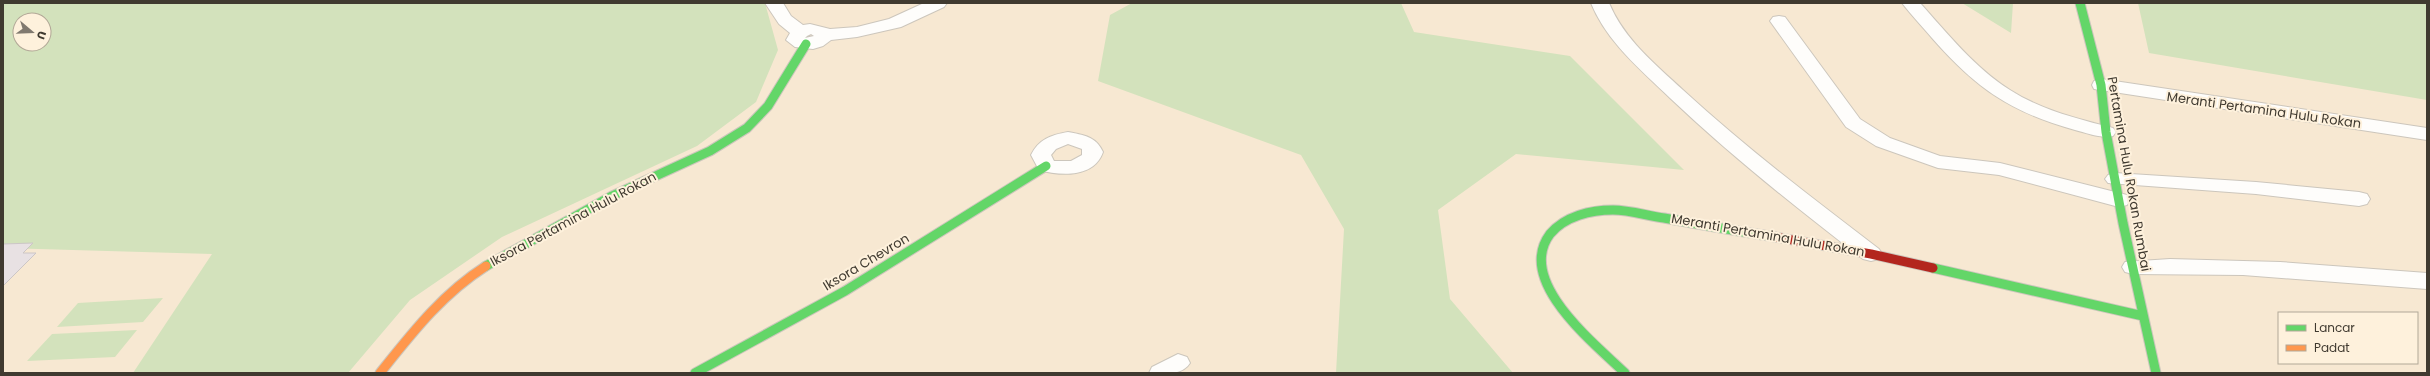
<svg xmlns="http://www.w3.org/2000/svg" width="2430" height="376" font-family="Poppins,sans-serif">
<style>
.built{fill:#f7e8d2;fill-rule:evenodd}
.green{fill:#d3e2bc;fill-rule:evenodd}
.building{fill:#e8e1e3;stroke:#ccc6c6}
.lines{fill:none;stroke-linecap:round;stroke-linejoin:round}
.street-casing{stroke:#ccc6bc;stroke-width:2}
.fast-casing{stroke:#ccc6bc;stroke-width:11}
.slow-casing{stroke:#ccc6bc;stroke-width:11}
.jam-casing{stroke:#ccc6bc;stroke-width:11}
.street{fill:#fefdfb;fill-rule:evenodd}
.fast{stroke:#63d668;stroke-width:9}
.slow{stroke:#ff974d;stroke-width:9}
.jam{stroke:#b3261e;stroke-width:9}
.labels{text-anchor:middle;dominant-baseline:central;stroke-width:4;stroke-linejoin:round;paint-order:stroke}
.street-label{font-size:13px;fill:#403a30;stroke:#fef1dc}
</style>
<rect width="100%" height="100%" fill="#f6efe4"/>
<path class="built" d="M3 3H2427V373H3ZM20 20H44V44H20ZM2279 313H2417V363H2279Z"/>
<path class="green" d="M3 3H765L778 50 756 102 697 146 502 237 410 300 348 373H133L212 254 3 248ZM20 20H44V44H20Z
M1132 3H1401L1414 32 1570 56 1684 170 1516 154 1438 210 1450 299 1513 373H1336L1344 229 1301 155 1098 81 1110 15Z
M1962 3H2013L2011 33Z
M2138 3H2427V100L2149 53Z
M163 298 143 322 57 327 78 303Z
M137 330 115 357 27 361 52 334Z"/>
<path class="building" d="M33 243 23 253H36L3 286V244Z"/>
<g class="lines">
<g class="street-casing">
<path id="street" d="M765 3H783L791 16 803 25 810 24 830 29 857 27 889 19 924 3H947L944 7 901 27 857 37 831 40 823 46 813 49 795 47 786 40 790 33 779 24ZM811 34 814 36 805 38 807 36Z
M1591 3H1609C1624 39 1655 64 1683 90 1745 147 1812 198 1879 249L1882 254 1879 259 1871 261 1863 259C1797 208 1731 156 1670 98 1640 69 1607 42 1591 3Z
M1902 3H1920C1948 34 1975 68 2010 90 2041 110 2078 119 2113 128L2116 132 2113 136C2101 139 2087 133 2075 130 2010 112 1976 88 1932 38 1922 26 1911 15 1902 3Z
M1779 16 1785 17 1860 119 1890 138 1940 156 2000 163 2127 195 2130 200 2127 205 2119 207 1999 175 1938 168 1876 146 1846 127 1770 21 1773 17Z
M2101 79 2427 128V140L2094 89 2092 85 2094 81Z
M1068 132C1083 135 1096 136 1103 152 1094 178 1061 176 1039 170L1031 155C1039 139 1051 135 1068 132ZM1068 144 1082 149V155L1071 161H1054L1051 155 1056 149Z
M2115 173 2256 182 2359 192 2367 194 2370 199 2367 204 2359 206 2256 194 2108 183 2105 179 2108 175Z
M2170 259 2280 262 2427 273V289L2243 275 2133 274 2125 272 2122 267 2125 262Z
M1178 354 1187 357 1190 363C1182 376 1164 373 1149 373L1152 367Z"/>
</g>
<g class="fast-casing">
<path id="fast" d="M2080 3 2101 85 2106 132 2123 223 2156 373
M486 266 612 196 710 151 747 128 768 106 806 44
M1933 268 2143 316
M695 373 845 291 1046 166
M1625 373C1594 343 1515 281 1550 234 1565 216 1591 210 1613 210 1630 210 1648 216 1664 218 1701 225 1738 231 1775 237"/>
</g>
<g class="slow-casing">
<path id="slow" d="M380 373C412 333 442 294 486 266"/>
</g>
<g class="jam-casing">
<path id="jam" d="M1775 237 1871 254 1933 268"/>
</g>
<use href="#street" class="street"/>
<use href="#fast" class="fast"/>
<use href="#slow" class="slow"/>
<use href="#jam" class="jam"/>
</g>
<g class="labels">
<g class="street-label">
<text transform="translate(2264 110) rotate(8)">Meranti Pertamina Hulu Rokan</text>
<text transform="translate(2129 174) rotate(80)">Pertamina Hulu Rokan Rumbai</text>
<text transform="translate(573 219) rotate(-28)">Iksora Pertamina Hulu Rokan</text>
<text transform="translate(1768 235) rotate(10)">Meranti Pertamina Hulu Rokan</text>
<text transform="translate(866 262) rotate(-31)">Iksora Chevron</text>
</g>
</g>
<rect width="2430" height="376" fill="none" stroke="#403a30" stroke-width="8"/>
<rect x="2278" y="312" width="140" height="52" fill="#fef1dc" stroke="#b2a897"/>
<rect x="2286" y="325" width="20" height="6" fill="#63d668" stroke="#b2a897"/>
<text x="2314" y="332" font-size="12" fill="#403a30">Lancar</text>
<rect x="2286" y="345" width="20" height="6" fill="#ff974d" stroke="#b2a897"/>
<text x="2314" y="352" font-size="12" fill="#403a30">Padat</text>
<g transform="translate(32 32) rotate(109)"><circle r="19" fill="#fef1dc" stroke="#b2a897"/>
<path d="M0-3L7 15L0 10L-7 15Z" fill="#80796f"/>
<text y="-6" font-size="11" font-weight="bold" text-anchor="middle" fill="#403a30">U</text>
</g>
</svg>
